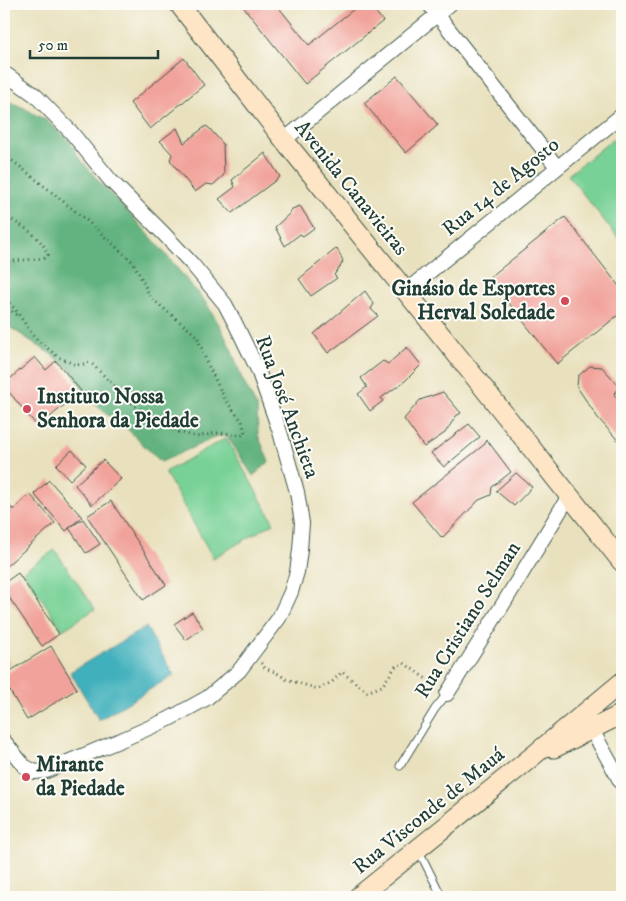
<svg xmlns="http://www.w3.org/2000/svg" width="626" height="901" font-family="'IM FELL DW Pica',serif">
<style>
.green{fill:#78d196;stroke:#4c8765}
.forest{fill:#62b37f;stroke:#40785a}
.water{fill:#41b0bc;stroke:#307678}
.building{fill:#f1a29a}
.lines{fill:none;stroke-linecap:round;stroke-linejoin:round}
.lane-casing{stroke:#3d5649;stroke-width:9}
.street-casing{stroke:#3d5649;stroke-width:16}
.secondary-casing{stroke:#3d5649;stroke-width:21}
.path{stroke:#3d5649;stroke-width:3;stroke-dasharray:1 4;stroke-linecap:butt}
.lane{stroke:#fff;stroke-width:7}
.street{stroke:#fff;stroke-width:14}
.secondary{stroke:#fde5c5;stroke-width:19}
.poi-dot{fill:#d1495b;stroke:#fdfcf7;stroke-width:2}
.labels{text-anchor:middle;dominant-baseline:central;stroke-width:4;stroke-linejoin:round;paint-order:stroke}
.street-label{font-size:21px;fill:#1f3d34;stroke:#fdfcf7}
.poi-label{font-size:21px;font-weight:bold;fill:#1f3d34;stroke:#fdfcf7;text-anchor:start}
</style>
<rect width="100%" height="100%" fill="#fdfcf7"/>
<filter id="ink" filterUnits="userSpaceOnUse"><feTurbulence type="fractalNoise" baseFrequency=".02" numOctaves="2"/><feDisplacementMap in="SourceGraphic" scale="10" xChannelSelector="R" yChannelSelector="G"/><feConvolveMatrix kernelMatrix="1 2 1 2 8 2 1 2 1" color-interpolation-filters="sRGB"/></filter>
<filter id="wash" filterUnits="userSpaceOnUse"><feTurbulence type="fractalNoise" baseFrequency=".0096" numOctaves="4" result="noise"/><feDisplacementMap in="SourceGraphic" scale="20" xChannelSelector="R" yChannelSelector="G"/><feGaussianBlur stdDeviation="1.12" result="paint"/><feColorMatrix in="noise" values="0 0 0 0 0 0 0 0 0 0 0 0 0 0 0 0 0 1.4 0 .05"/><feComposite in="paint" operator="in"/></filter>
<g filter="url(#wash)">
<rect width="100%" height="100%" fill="#e9e1be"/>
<path class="green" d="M622 132V243L568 175Z
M226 438 274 523 213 558 165 472Z
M55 550 95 609 63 630 23 571Z"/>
<path class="forest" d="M4 99 24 108 47 121 68 139 78 156 95 177 152 238 206 303 220 326 232 351 242 379 257 407 258 435 269 462 253 476 227 436H218L161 462 126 428 104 412 85 394 72 371 51 354 11 328 4 320Z"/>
<path class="water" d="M146 627 174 675 99 720 70 672Z"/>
<g id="blocks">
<path class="building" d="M241 4H276L309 45 360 4H369L383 21 305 84Z
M184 58 204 85 150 129 130 103Z
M397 76 438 125 406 153 364 103Z
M206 126 209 128 223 144 224 175 213 185 206 184 195 192 170 160 172 154 160 141 177 128 184 143Z
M265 153 280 177 232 213 219 199 235 187 232 180Z
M300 206 314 228 303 236 300 234 285 246 275 227 289 214 292 209Z
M565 217 622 290V312L557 364 489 278Z
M337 248 343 261 340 267 334 275 337 278 311 296 299 279Z
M365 291 374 304 371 309 378 316 328 353 314 334Z
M407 347 421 365 405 381 381 398 383 401 370 411 358 394 367 387 361 378 383 361 388 364Z
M35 357 46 370 56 361 81 391 38 427 4 386V384Z
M590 366 602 367 620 387 614 394 622 406V445L598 418 577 387 578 376Z
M443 392 461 413 456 416 445 433 424 447 404 419 420 400Z
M469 424 480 437 444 467 431 453Z
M487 440 511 472 492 487 491 495 479 500 442 538 412 502 485 444Z
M72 450 86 465 70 480 56 465Z
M103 460 121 479 92 505 75 485Z
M516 473 532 487 514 506 496 491Z
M49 480 82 517 69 528 83 519 100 544 86 553 69 528 66 531 34 494Z
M30 494 55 523 4 568V499L13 510Z
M111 501 166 585 143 600 87 516Z
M18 573 59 634 42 646 4 590V583Z
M192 612 203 628 186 640 174 624Z
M51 646 77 689 27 720 4 681V675Z
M4 654 10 663 4 667Z"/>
</g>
</g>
<g filter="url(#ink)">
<use href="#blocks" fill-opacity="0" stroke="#3d5649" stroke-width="1"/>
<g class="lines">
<g class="lane-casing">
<path id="lane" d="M400 766 435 709 447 694
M418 849 442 897"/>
</g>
<g class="street-casing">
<path id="street" d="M429 4 557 167
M4 74 7 75 35 95 71 132 111 181 164 234 192 264 225 304 236 325 258 370 280 432 297 492 302 523 300 550 297 572 291 592 279 618 239 671 207 698 169 719 128 737 46 771 35 772 24 766 4 741
M284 140 450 4
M406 291 622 115
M447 694 505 601 569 496
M592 730 622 784"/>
</g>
<g class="secondary-casing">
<path id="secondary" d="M179 4 284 140 486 391 622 562
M554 748 622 714
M358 897 528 760 622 682"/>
</g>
<path class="path" d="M4 155 18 165 85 219 133 262 151 298 197 336 207 363 226 401 242 421 245 433 240 436 235 434 217 433 196 437 176 431 134 405 91 363 76 365 58 357 34 337 15 309 4 297
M4 215C20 225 42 236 48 255L44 258 4 262
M4 305 17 315
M261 663 265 668 277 673 286 679 318 689 332 682 342 672 367 692 382 686 396 666 404 663 436 686"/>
<use href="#lane" class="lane"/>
<use href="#street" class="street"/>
<use href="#secondary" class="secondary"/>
</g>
</g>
<g class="poi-dot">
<circle cx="565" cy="301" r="5"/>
<circle cx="27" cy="409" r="5"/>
<circle cx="26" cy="777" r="5"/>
</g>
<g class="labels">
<g class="street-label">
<text transform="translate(501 187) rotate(-39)">Rua 14 de Agosto</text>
<text transform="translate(351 188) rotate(51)">Avenida Canavieiras</text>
<text transform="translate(287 407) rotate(70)">Rua José Anchieta</text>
<text transform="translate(468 620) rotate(-58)">Rua Cristiano Selman</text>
<text transform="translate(429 811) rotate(-39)">Rua Visconde de Mauá</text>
</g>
<g class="poi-label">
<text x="555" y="289" text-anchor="end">Ginásio de Esportes<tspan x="555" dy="24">Herval Soledade</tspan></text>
<text x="37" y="397">Instituto Nossa<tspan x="37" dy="24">Senhora da Piedade</tspan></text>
<text x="36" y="765">Mirante<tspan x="36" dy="24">da Piedade</tspan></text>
</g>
</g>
<rect width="626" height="901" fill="none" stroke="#fdfcf7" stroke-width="20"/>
<path d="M30 50v8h128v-8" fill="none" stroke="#1f3d34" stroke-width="2.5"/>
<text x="38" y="50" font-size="15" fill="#1f3d34" stroke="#fdfcf7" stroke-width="4" paint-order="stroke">50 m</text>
</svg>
